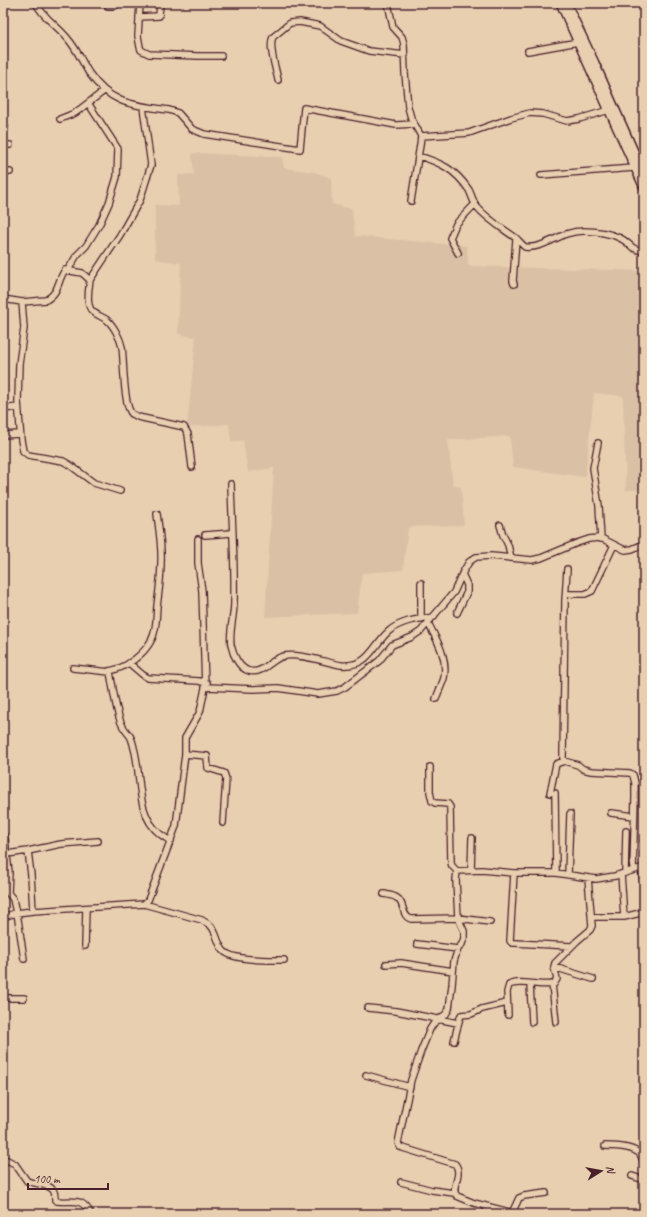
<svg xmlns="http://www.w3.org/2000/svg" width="647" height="1217" font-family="Caveat,sans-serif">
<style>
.built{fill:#dac0a5}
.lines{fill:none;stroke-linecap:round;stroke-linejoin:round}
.minor-casing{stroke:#4a1f2b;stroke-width:8}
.tertiary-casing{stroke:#4a1f2b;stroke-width:10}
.secondary-casing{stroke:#4a1f2b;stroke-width:11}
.minor{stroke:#e8cfb0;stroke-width:5.5}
.tertiary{stroke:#e8cfb0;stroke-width:7}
.secondary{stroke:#e8cfb0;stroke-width:8}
</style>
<rect width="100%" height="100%" fill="#e8cfb0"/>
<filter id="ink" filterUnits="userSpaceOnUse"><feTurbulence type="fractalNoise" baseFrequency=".025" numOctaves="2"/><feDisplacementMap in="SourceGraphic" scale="8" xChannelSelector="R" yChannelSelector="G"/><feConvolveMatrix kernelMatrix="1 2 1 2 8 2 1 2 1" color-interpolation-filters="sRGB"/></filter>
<g filter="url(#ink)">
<path class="built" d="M192 153 282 157 284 168 314 172 331 178 332 204 352 209 355 236 467 246 468 266 644 271V490H626L623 396 594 393 585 477 513 467 510 436 448 440 453 486 461 487 464 525 408 527 403 570 362 573 357 613 265 617 274 468 248 472 243 440 231 442 229 424 187 427 196 337 178 334 181 263 155 259V205L179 206 178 175 194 174Z"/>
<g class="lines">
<g class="minor-casing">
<path id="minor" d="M36 3C43 18 58 26 68 39 77 49 82 62 89 73 111 105 134 105 169 110L178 113 192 129 204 134 300 149 304 108 396 125 414 124
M140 3 138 36 140 47 141 50 149 54 198 56H221
M388 3 393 27 402 37 404 44 405 73 408 107 411 118 421 136 420 145 411 201
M108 6H115L118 3
M139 17 159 16 160 3
M528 51 578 42
M278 80C276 69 268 46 273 37L290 23 300 22 320 26 341 41 369 51 405 55
M60 119 75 113 104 91
M3 127H5
M421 136 469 133 511 118 530 113 543 114 567 121 579 119 609 110
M3 145H10
M419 156C441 163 455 169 469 190 472 196 473 202 477 207 488 220 502 228 516 238 519 241 521 244 525 247 539 249 553 239 566 234 572 232 578 231 584 231 597 231 609 233 620 238 631 243 630 250 644 251
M3 172H10
M541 175 634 168
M458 253 450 238 456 224 475 204
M68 270 77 255 86 246 99 225 109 203 117 177 118 149 88 103
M90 280 120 235 140 200 151 165 143 107
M514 284 513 281 516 239
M3 299 22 302
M3 409 18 407
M3 435 20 434
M598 443 593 468 599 506 601 539
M231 484C232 524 235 563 234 603 234 617 229 631 231 645 233 655 239 668 249 671 263 675 272 658 284 656 299 653 325 662 341 665 370 667 372 646 389 631 402 620 419 619 434 617
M120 491 94 483 70 465 63 461 28 455 23 451 21 440 18 401 19 364 24 328 22 302 46 300C60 292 57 281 65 270L82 273 90 280C89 287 87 297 89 305 91 314 100 315 107 320 114 326 120 338 122 347 124 360 123 406 132 414 133 414 138 417 138 417L184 427 188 434 192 467
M500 525 503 535 508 545 511 558
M205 535 232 533
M198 539V563L202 591 205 688
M567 569 565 601 563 758 564 761 578 765 583 769 591 771 630 773 633 775 635 783V798L633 870
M421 583V619
M566 594H585L592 591 614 545
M457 613 467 592V585L462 574
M428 623C437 640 448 658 444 678 442 685 438 692 436 699
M129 663 143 675 148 678 199 681 207 683
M73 668 110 672C113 687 115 706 120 720 122 727 126 731 130 736 132 739 133 744 134 748 142 776 135 814 160 834 164 837 167 839 171 841
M109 671C126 668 144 655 152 639 157 629 156 617 157 606 159 591 161 577 161 563 162 546 159 530 157 514
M185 754 207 756 208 768 224 773 226 779 223 823
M430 767V792L432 801 435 803 448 804 450 807 451 863 452 866 457 871
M550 793 556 764 564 761
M555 793 556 873
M611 813 634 816
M3 834 5 839 9 872 8 893 13 899 16 913
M7 854 28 851
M641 868 644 886
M471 870 472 838
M625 872 626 831
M514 873 510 941 512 943H515L571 946
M621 874 624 917
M568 875 570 814
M384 894C388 895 393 895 397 898 405 903 401 916 411 919L458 918 490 922
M144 904 202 920C204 922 208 923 210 925 217 931 217 943 223 950 231 961 270 960 284 960
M33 911 31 875 28 851 61 844 98 841
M17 913 24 959
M3 917 16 913 33 911 144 904 148 900 176 826 185 754V738L200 712 205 688 208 687 253 689 278 688 318 694 337 691 345 687 379 661 392 645 412 637 421 631 454 592 463 572 469 562 476 557 491 556 532 560 541 558 577 543 589 539 598 538 603 539 625 550 632 549 644 544
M592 917H624L644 912
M417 944 458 949
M85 946 86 908
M386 964 401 963 453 971
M554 967 593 979
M530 984 532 1022
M552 984 556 1022
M3 998H24
M368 1008 396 1011 458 1023
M508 1015 507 992 509 985C519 979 541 987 554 984L557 979 554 967 555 963 577 941 590 930 592 926 588 878
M454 1041 459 1021 461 1015 471 1014 482 1009 507 1003
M366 1075 410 1087
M605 1146C614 1146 633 1147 640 1154 642 1157 643 1160 644 1163
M3 1158 15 1164 27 1181C34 1184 48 1183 53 1190 55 1192 55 1197 55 1200L57 1201C73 1203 81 1196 91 1214
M632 1176 644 1180
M401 1182 432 1190 454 1193
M486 1206 487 1214
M512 1213 519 1198 524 1196 546 1193
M518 1214 474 1203 457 1196C449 1188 464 1175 455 1164L403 1148 400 1147 398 1143 411 1080 421 1051 430 1029 434 1023 446 1014 449 1009 452 985 454 961 458 949 462 944 464 938V931L458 918 456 880 457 871 482 870 514 873H556L596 879 615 876 644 867"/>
</g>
<g class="tertiary-casing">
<path id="tertiary" d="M560 3 644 188"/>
</g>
<g class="secondary-casing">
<path id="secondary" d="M566 3 594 62 644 175"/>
</g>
<use href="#minor" class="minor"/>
<use href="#tertiary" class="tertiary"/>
<use href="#secondary" class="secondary"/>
</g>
</g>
<rect width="647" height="1217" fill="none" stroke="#e8cfb0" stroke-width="16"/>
<rect x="8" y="8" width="631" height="1201" fill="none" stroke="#4a1f2b" stroke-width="1.5" filter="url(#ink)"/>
<g transform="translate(601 1171) rotate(79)" stroke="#e8cfb0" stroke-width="3" paint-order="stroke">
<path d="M0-3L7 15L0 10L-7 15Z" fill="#4a1f2b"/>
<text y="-6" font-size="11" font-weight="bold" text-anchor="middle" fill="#4a1f2b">N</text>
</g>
<path d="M28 1183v6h80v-6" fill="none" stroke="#4a1f2b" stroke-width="2"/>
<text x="34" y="1183" font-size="12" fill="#4a1f2b" stroke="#e8cfb0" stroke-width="3" paint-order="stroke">100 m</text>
</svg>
